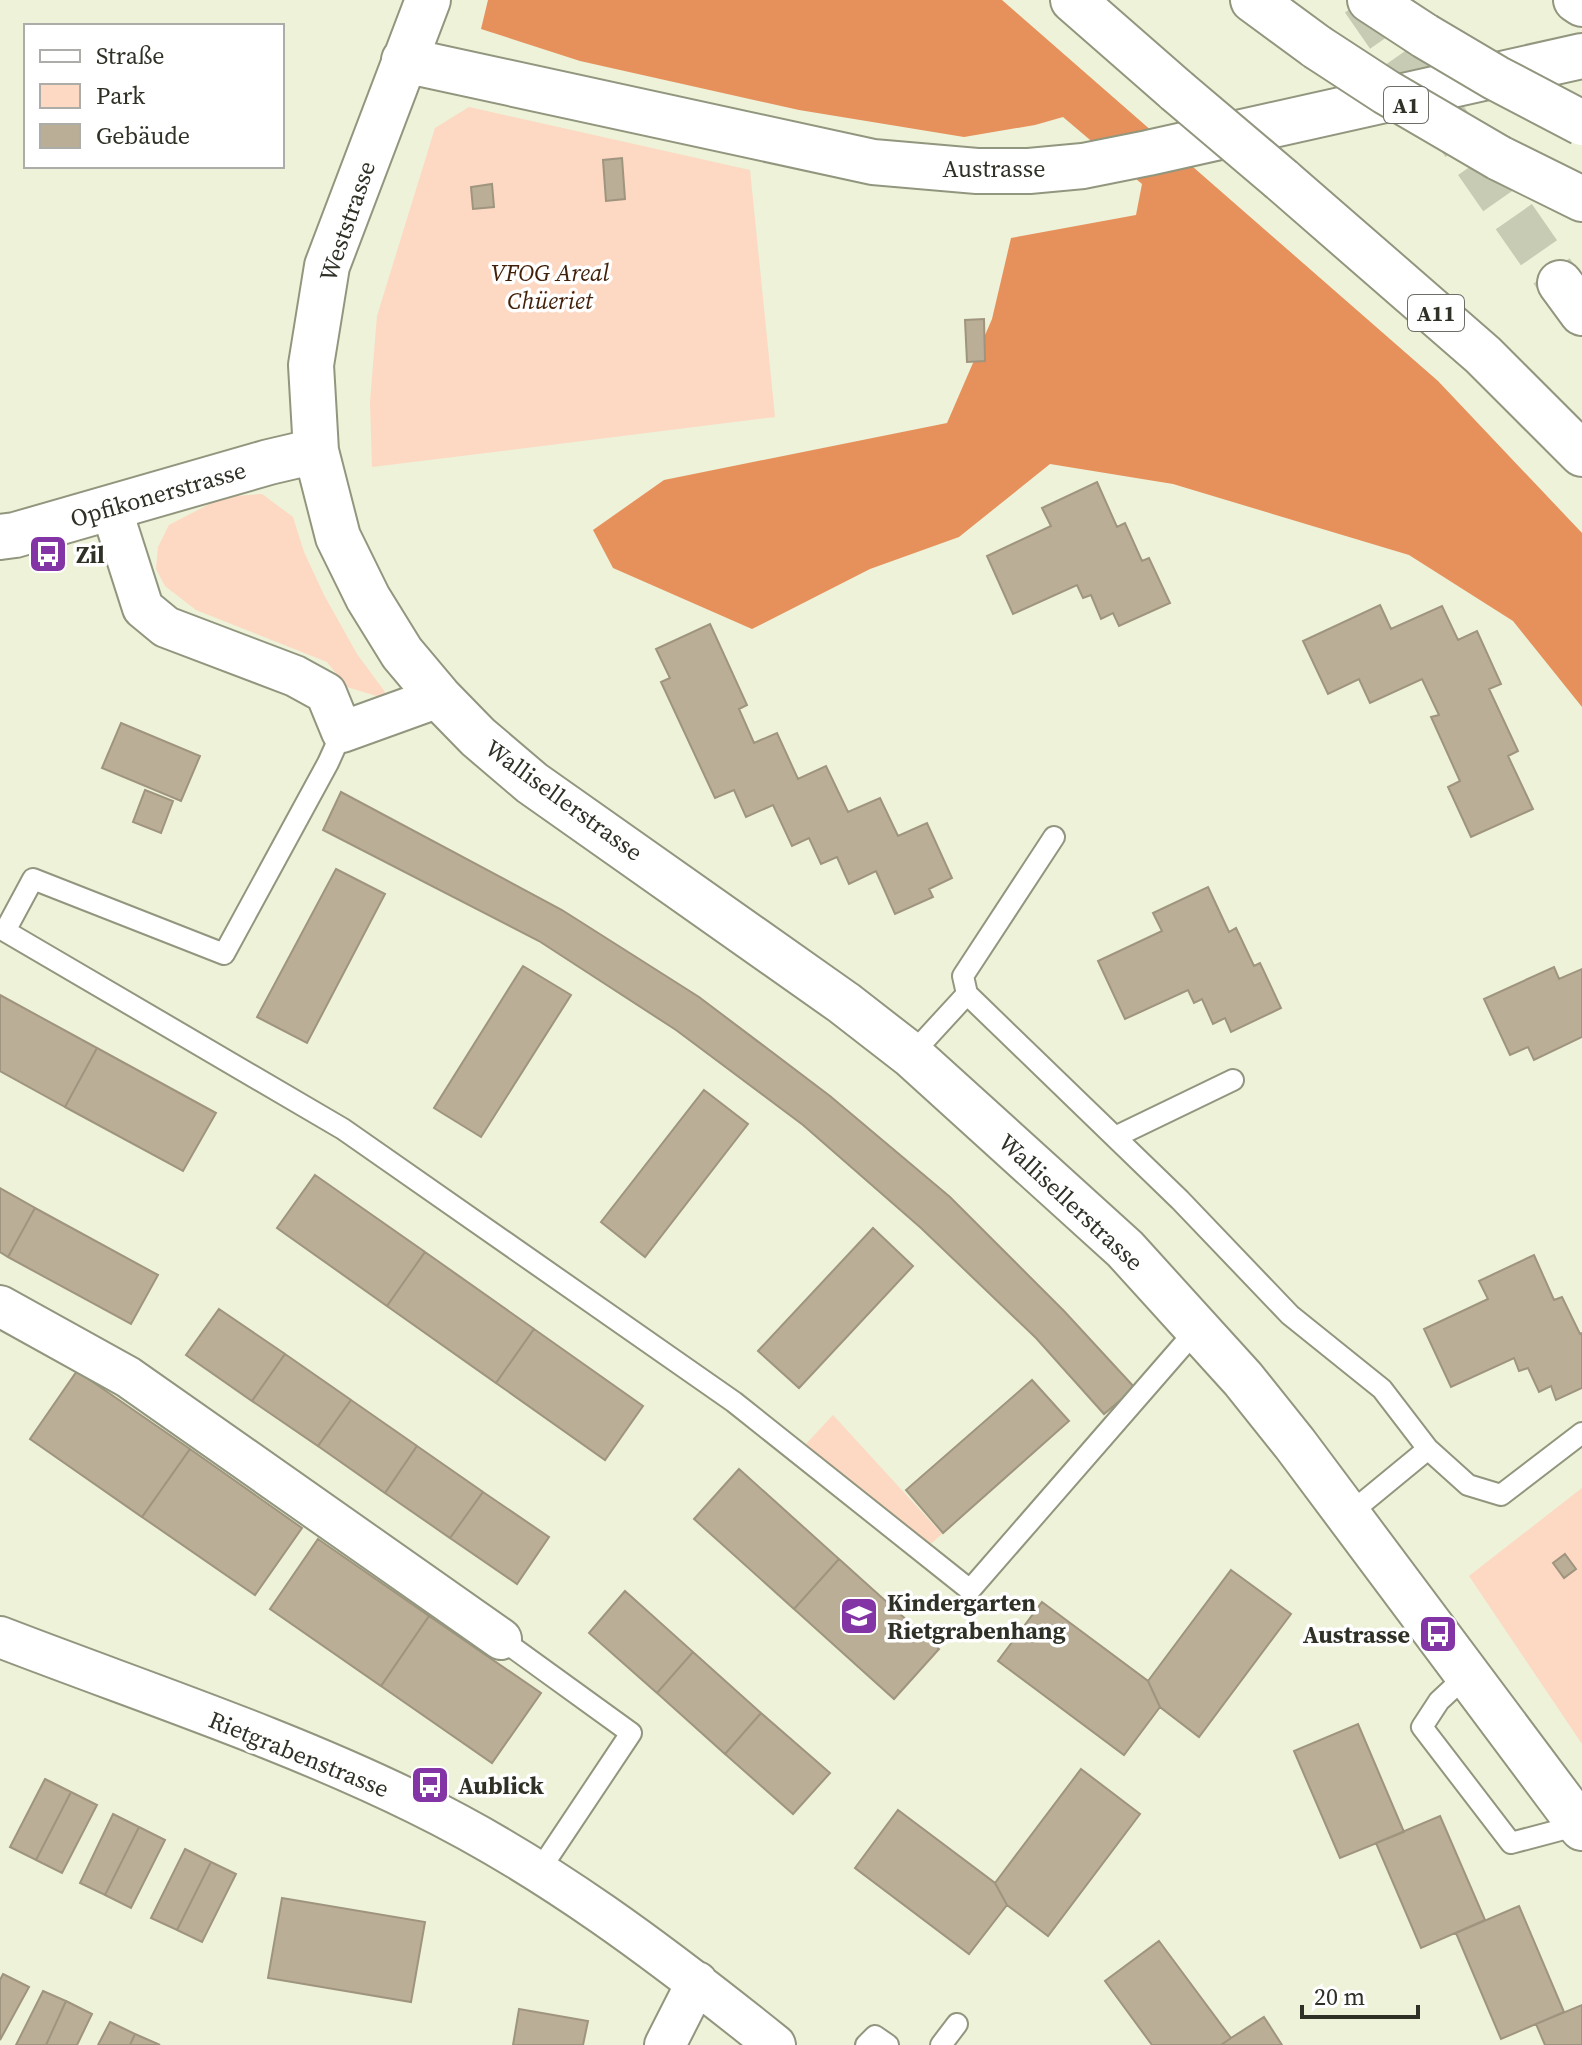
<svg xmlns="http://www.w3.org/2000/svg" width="1582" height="2045" font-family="'Source Serif 4',serif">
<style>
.green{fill:#fdd8c3}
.forest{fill:#e6905c}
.building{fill:#baae97;stroke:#9f947e;stroke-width:2}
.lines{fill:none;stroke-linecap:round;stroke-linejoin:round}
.highway-tunnel{stroke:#c7cbb4;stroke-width:44;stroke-dasharray:44 22;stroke-linecap:butt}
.lane-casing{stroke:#91967e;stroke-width:24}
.street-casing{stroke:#91967e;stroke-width:44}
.secondary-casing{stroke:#91967e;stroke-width:48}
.highway-casing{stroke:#91967e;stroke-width:48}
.lane{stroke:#fff;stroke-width:20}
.street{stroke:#fff;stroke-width:40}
.secondary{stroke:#fff;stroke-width:44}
.highway{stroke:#fff;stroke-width:44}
.highway-bridge-casing{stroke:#91967e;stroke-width:48;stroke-linecap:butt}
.highway-bridge{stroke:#fff;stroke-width:44}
.labels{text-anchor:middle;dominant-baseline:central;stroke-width:7;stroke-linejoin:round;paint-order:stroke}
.shield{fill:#fff;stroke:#6d6e67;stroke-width:2}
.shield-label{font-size:22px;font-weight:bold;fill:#2f3026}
.street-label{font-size:24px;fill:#2f3026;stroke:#fff}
.park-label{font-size:24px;font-style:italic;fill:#411f09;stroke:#fff}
.poi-label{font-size:24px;font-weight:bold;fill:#2f3026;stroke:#fff;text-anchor:start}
</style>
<rect width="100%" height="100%" fill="#edf2d8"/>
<path class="green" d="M469 107 750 170 775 417 372 467 370 402 377 316 435 128Z
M262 494 293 517 304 552 324 595 357 654 385 692 383 698 347 687 327 662 196 610 165 586 156 569 158 547 169 525 223 497Z
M833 1415 942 1534 925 1549 806 1444Z
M1582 1488V1744L1469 1576Z"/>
<path class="forest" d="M488 0H1002L1438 381 1582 533V707L1513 621 1409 555 1173 484 1050 464 959 537 870 569 752 629 613 568 593 530 664 480 947 423 992 319 1011 238 1136 215 1142 184 1063 117 1035 125 964 137 799 110 580 61 481 29Z"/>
<path class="building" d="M622 158 625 199 606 201 603 160Z
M492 184 494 207 473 209 471 187Z
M984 319 985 361 967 362 965 320Z
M1097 482 1117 527 1125 523 1142 561 1149 558 1170 603 1119 626 1113 613 1101 619 1091 595 1083 598 1077 585 1013 614 987 556 1051 526 1042 508Z
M1380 605 1391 629 1442 606 1458 640 1477 631 1501 684 1489 689 1518 751 1508 756 1533 809 1471 837 1448 787 1460 781 1431 717 1439 715 1422 679 1370 703 1359 679 1328 694 1303 641Z
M710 624 747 705 739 709 754 743 777 733 798 779 826 766 848 812 880 798 898 836 927 823 952 878 929 889 933 897 895 914 876 871 849 884 837 857 821 864 809 838 792 846 773 805 746 817 734 790 715 798 661 682 670 678 656 649Z
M121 723 200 756 181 801 102 768Z
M145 790 173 801 161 833 133 822Z
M341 792 562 910 699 997 830 1096 950 1197 1064 1311 1135 1388 1104 1414 1036 1338 921 1228 803 1125 676 1030 539 941 323 830Z
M336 869 385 894 307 1043 257 1017Z
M1208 887 1229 932 1236 928 1254 966 1260 963 1281 1008 1231 1032 1225 1018 1213 1024 1202 999 1194 1003 1188 990 1125 1019 1098 961 1162 931 1153 913Z
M523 966 571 995 481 1137 434 1108Z
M1554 967 1559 979 1582 969V1037L1534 1060 1528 1047 1510 1055 1484 999Z
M0 995 97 1048 65 1107 0 1071Z
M97 1048 216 1113 183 1171 65 1107Z
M704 1090 748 1124 645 1257 601 1222Z
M315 1175 425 1252 387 1306 277 1228Z
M0 1188 35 1208 8 1257 0 1252Z
M35 1208 158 1275 131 1324 8 1257Z
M873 1228 913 1266 799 1388 758 1351Z
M425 1252 534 1329 496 1383 387 1306Z
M1534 1255 1554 1300 1562 1297 1580 1334 1582 1333V1388L1556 1400 1551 1386 1539 1392 1528 1368 1519 1371 1514 1358 1451 1387 1424 1329 1488 1299 1479 1281Z
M219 1309 285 1354 252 1401 186 1355Z
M534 1329 643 1406 605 1460 496 1383Z
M285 1354 351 1400 318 1446 252 1401Z
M77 1371 190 1449 142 1517 30 1439Z
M1032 1380 1069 1421 943 1533 906 1490Z
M351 1400 417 1446 385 1493 318 1446Z
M417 1446 483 1492 450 1538 385 1493Z
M190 1449 302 1528 255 1595 142 1517Z
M739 1469 839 1559 794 1609 694 1519Z
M483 1492 549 1537 517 1584 450 1538Z
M318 1539 429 1616 381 1686 270 1609Z
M1565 1554 1576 1569 1564 1578 1553 1563Z
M839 1559 939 1649 894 1699 794 1609Z
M1231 1570 1291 1614 1199 1737 1160 1707 1148 1681Z
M625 1591 693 1652 657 1693 589 1633Z
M1042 1602 1148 1681 1160 1707 1124 1755 998 1661Z
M429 1616 541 1693 492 1763 381 1686Z
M693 1652 761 1713 725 1754 657 1693Z
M761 1713 830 1773 793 1814 725 1754Z
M1358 1724 1404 1832 1340 1858 1294 1751Z
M1081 1769 1140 1814 1048 1936 1007 1905 995 1883Z
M45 1779 71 1792 36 1860 10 1847Z
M71 1792 97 1805 62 1873 36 1860Z
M898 1810 995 1883 1007 1905 969 1954 855 1868Z
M113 1814 139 1827 105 1895 80 1883Z
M1440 1816 1485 1920 1421 1948 1376 1843Z
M139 1827 165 1840 131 1908 105 1895Z
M185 1849 211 1862 177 1930 151 1918Z
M211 1862 236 1874 202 1942 177 1930Z
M282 1898 425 1922 411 2002 268 1978Z
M1519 1906 1564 2012 1501 2039 1456 1933Z
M1159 1941 1231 2038 1221 2045H1152L1105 1981Z
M3 1974 29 1987 0 2040V1980Z
M43 1991 66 2001 46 2045H16Z
M66 2001 92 2014 77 2045H46Z
M1582 2005V2045H1545L1536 2024Z
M519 2009 588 2021 583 2045H513Z
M1264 2017 1282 2045H1221L1231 2038Z
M110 2022 135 2034 130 2045H98Z
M135 2034 160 2045H130Z"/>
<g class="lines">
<path class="highway-tunnel" d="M1363 0 1560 283"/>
<g class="lane-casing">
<path id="lane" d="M342 732 328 763 224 954 33 879 5 931 343 1129 734 1402 970 1590 1198 1328
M967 994 963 976 1054 837
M911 1055 967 994 1180 1200 1290 1315 1382 1389 1428 1449 1468 1485 1501 1495 1582 1433
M1115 1137 1233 1080
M1349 1514 1428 1449
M501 1639 631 1733 539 1871
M1468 1674 1439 1701 1422 1727 1511 1843 1579 1825
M866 2045 875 2036 888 2045
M941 2045 957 2024"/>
</g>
<g class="street-casing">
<path id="street" d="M111 508 143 608 166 627 295 676 326 693 342 732 439 697
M0 1306 128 1377 501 1639
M0 1637C140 1691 284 1738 418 1804 547 1867 663 1955 775 2045
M665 2045 697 1982"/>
</g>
<g class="secondary-casing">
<path id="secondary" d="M428 0 327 266 311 365 316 451 338 537 368 598 402 653 439 697 478 737 532 783 844 1003 911 1055 1125 1249 1243 1379 1295 1444 1582 1828
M404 60 873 162 977 171H1029L1083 166 1148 153 1582 56
M0 537 15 535 269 462 316 451"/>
</g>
<g class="highway-casing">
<path id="highway" d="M1073 0 1177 91
M1253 0 1317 47
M1370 0 1425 36
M1576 0 1582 4
M1499 158 1582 199
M1282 180 1483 355 1582 454
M1560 283 1582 313"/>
</g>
<use href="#lane" class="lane"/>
<use href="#street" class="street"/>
<use href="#secondary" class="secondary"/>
<use href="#highway" class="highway"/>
<g class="highway-bridge-casing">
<path id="highway-bridge" d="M1425 36 1496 78 1582 123
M1317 47 1386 92 1499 158
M1177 91 1282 180"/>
</g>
<use href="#highway-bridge" class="highway-bridge"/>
</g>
<defs>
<g id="bus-square" transform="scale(2)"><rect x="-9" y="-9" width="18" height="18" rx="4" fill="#8335a6" stroke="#fff"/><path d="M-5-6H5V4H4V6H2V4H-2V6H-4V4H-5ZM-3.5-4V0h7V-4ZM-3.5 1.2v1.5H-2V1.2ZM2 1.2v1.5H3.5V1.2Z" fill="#fff"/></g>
<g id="school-square" transform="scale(2)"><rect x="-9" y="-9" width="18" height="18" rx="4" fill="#8335a6" stroke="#fff"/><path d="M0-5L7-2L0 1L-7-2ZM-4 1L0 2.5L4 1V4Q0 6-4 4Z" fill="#fff"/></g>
</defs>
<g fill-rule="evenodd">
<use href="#bus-square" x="48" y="554"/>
<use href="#school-square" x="859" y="1616"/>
<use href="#bus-square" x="1438" y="1634"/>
<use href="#bus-square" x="430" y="1785"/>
</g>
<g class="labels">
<g class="shield">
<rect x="1384" y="87" width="44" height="36" rx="6"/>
<rect x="1408" y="295" width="56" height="36" rx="6"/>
</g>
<g class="shield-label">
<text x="1406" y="105">A1</text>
<text x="1436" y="313">A11</text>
</g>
<g class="street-label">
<text x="994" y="168">Austrasse</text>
<text transform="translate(347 221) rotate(-71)">Weststrasse</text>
<text transform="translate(158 494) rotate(-16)">Opfikonerstrasse</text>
<text transform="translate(564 800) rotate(36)">Wallisellerstrasse</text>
<text transform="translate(1071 1202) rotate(43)">Wallisellerstrasse</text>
<text transform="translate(299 1754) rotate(22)">Rietgrabenstrasse</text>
</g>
<g class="park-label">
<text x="550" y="272">VFOG Areal<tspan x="550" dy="28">Chüeriet</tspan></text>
</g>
<g class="poi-label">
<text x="76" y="554">Zil</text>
<text x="887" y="1602">Kindergarten<tspan x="887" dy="28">Rietgrabenhang</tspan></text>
<text x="1410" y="1634" text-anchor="end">Austrasse</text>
<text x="458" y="1785">Aublick</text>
</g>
</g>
<rect x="24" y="24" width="260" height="144" fill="#ffffff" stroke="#acaca8" stroke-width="2"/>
<rect x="40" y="50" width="40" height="12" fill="#ffffff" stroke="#acaca8" stroke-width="2"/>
<text x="96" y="64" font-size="24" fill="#2f3026">Straße</text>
<rect x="40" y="84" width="40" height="24" fill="#fdd8c3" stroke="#acaca8" stroke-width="2"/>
<text x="96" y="104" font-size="24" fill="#2f3026">Park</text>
<rect x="40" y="124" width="40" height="24" fill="#baae97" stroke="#acaca8" stroke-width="2"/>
<text x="96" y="144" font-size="24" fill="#2f3026">Gebäude</text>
<path d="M1302 2005v12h116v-12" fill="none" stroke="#2f3026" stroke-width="4"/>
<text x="1314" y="2005" font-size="24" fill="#2f3026" stroke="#ffffff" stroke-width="6" paint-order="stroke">20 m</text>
</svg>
